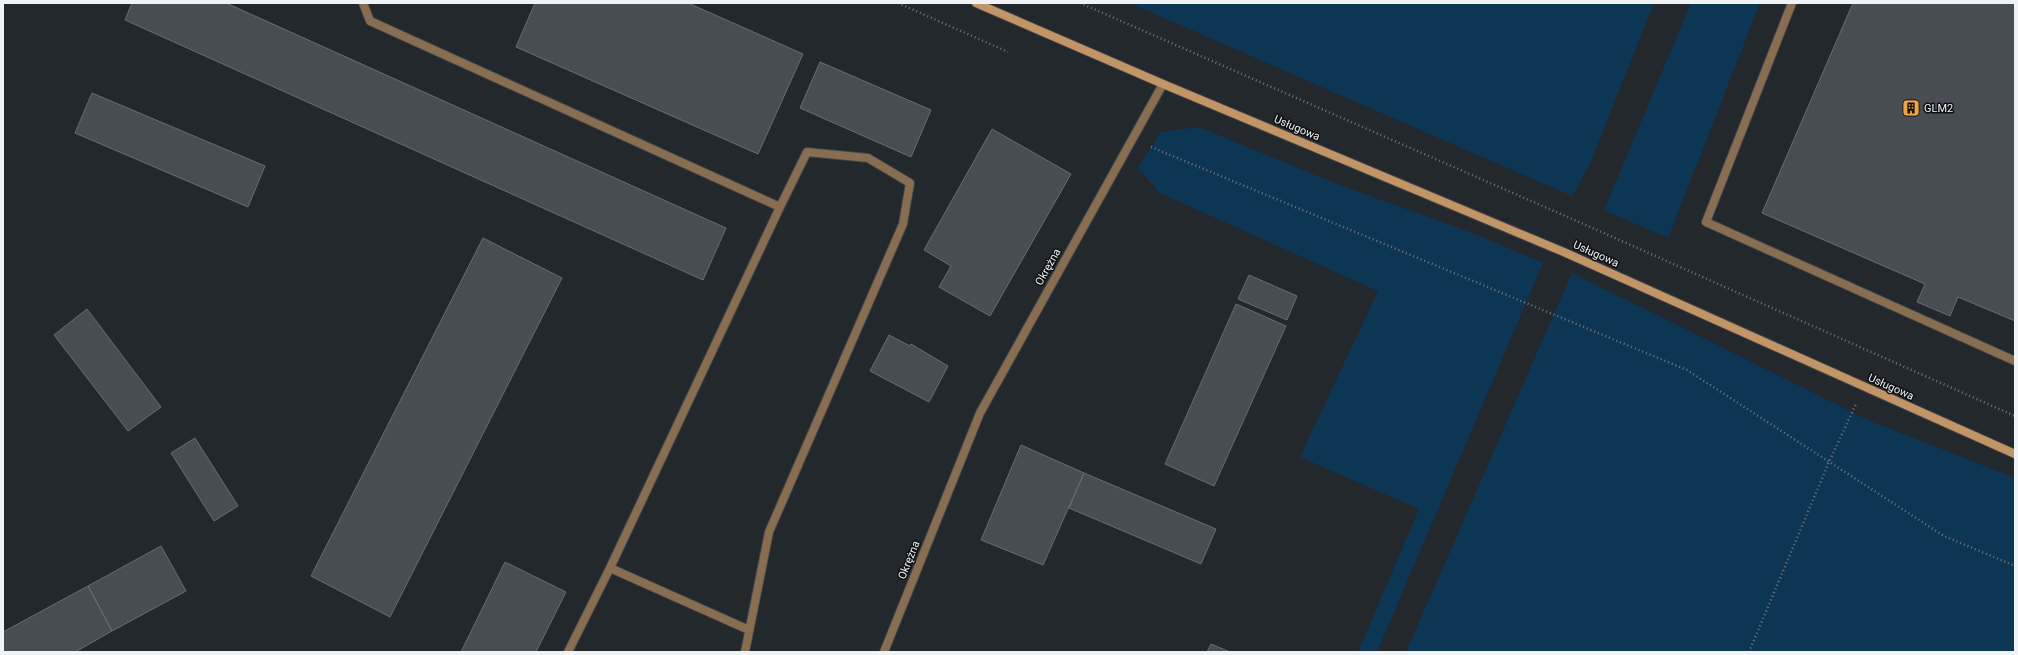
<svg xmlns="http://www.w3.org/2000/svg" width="2018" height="655" font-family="Roboto,sans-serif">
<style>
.green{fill:#0d3655}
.building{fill:#474d52;stroke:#676d73}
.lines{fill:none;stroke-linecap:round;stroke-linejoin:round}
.lane-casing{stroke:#404448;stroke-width:10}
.street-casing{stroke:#404448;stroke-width:10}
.secondary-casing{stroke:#404448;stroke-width:10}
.path{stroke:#74787c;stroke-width:2.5;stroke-dasharray:1 3;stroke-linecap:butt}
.lane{stroke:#896d50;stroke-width:8}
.street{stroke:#896d50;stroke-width:8}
.secondary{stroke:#c19565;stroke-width:8}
.labels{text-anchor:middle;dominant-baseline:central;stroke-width:3;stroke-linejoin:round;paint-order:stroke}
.poi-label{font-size:11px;fill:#f0f3f6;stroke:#0e1012;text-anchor:start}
.street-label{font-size:11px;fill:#f0f3f6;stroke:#0e1012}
</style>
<rect width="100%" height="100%" fill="#23282c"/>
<path class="green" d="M1130 3H1654L1589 166 1572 196Z
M1691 3H1760L1668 238 1604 210Z
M1199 127 1337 184 1470 232 1543 263 1377 652H1358L1419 509 1300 457 1378 291 1160 193 1138 168 1161 132Z
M1572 273 1870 421 2015 478V652H1406Z"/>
<path class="building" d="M132 3H226L726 228 703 280 125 20Z
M535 3H688L803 54 758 154 516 47Z
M1853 3H2015V321L1958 297 1950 316 1917 302 1925 284 1762 213Z
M820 62 931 110 911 157 800 108Z
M92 93 265 166 248 207 75 133Z
M992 129 1071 174 990 316 939 287 951 266 924 250Z
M483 238 562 278 390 617 311 576Z
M1249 275 1297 296 1287 320 1238 299Z
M1236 304 1286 326 1214 486 1165 464Z
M87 309 161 407 128 431 54 335Z
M889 335 910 346 911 344 948 366 929 402 870 371Z
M195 438 238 506 214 521 171 453Z
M1021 445 1084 473 1043 565 981 540Z
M1084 473 1216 529 1201 564 1069 508Z
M161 546 186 591 112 631 88 586Z
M505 562 566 592 536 652H461Z
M88 586 112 631 75 652H3V632Z
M1211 644 1230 652H1207Z"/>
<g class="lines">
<g class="lane-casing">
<path id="lane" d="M363 3 370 21 780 207 807 152 868 158 910 183 903 224 769 532 745 652
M1792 3 1706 222 2015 361
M610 568 749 630
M568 652 610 568 780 207"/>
</g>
<g class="street-casing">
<path id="street" d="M884 652 980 413 1163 84"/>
</g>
<g class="secondary-casing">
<path id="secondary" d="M976 3 1163 84 1566 253 2015 454"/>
</g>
<path class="path" d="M898 3 1008 52
M1080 3 1579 222 2015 416
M1151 147 1687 370 1944 536 2015 566
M1749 652 1829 462 1856 404"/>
<use href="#lane" class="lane"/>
<use href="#street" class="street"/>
<use href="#secondary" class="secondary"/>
</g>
<defs>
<g id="building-square" transform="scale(0.9)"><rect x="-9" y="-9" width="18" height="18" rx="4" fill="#f3a442" stroke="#0e1012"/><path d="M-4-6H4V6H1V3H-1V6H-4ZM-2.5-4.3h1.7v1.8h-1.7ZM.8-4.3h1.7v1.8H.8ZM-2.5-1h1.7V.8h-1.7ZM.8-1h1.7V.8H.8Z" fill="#111"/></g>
</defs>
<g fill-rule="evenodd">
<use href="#building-square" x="1911" y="108"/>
</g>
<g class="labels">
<g class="poi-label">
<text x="1924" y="108">GLM2</text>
</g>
<g class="street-label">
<text transform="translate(1297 128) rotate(23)">Usługowa</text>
<text transform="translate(1596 254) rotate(24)">Usługowa</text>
<text transform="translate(1048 267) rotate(-61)">Okrężna</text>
<text transform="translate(1891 387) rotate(24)">Usługowa</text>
<text transform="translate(909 560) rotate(-68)">Okrężna</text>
</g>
</g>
<rect width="2018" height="655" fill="none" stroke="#f0f3f6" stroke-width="8"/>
</svg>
